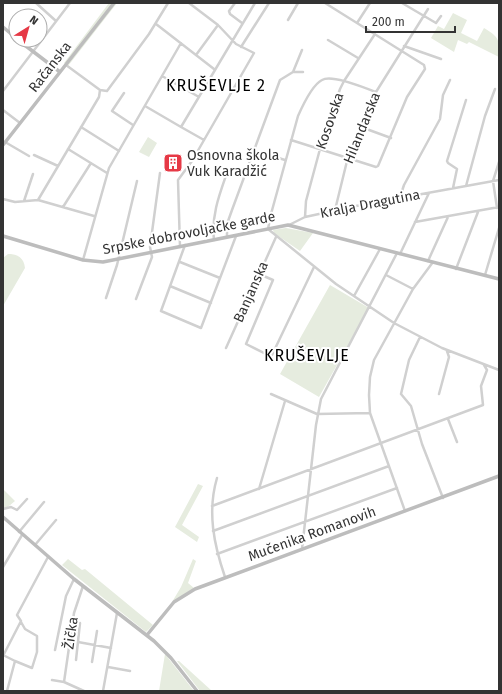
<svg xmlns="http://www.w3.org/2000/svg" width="502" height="694" font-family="'Fira Sans',sans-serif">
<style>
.green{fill:#e6ecdf}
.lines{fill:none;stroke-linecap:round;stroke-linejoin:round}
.street{stroke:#d0d0d0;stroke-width:2.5}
.secondary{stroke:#bdbdbd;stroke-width:3.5}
.labels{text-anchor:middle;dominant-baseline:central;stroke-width:4;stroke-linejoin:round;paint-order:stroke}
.street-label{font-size:14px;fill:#333;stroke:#fff}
.poi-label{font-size:14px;fill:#333;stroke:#fff;text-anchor:start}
.quarter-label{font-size:16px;letter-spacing:1px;fill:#000;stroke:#fff}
</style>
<rect width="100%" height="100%" fill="#fff"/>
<path class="green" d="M109 3H117L68 66 64 63Z
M453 13 467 20 461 33 477 41 484 28C500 38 499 39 499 57L469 42 467 44 458 40 454 52 431 38 438 26 444 29Z
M148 137 157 143 149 157 139 152Z
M286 228 313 233 300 251 274 233 273 230Z
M8 254C18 254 24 258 25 268L3 306V258Z
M330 285 369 308 319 397 280 374Z
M198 484 203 486 182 525 199 537 197 542 175 527Z
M3 489 15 501 3 511Z
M68 559 82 570 85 569 153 625 146 632 62 565Z
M193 559 196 561 188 583 194 588 172 602 181 587Z
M165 654 194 691H159Z
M177 661H179L212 691H200Z"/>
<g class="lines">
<path class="street" d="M36 3 56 21
M235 3 229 11 230 14 242 23
M402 3 436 23 441 16
M288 20 298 3
M357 23 370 3
M156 24 214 69
M328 40 358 58
M404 46 441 59
M241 47 269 3
M196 55 218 25
M293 72 302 50
M162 76 199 97
M100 90 107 91 149 34 168 3
M3 91 70 3
M376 92C365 88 332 74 322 80 312 85 302 107 298 116L271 214 268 229 336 284 394 323 442 348 499 370
M124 93 112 111 133 125
M145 106 181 127 255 3
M3 110 20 123
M81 127 119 151
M181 127 204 140
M361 127 391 138
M291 140 376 167 378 166 407 97 425 69 424 65 325 3
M5 142 29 156
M68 149 107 173
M253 150 285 160
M34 155 58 166
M466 186 485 116 495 89
M453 188 457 169 448 163 447 161 466 100
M400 197 404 185 440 119 443 95 450 80
M3 199 15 202 38 200 94 216
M38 200 99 97 100 90 66 65
M24 201 33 174
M63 207 91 163
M497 208 493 181 499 162
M335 210 348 157 376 92 428 9
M305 217 306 201 320 149 340 89 344 81 375 34
M415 222 499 207
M289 225 305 217 356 206 499 180
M227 237V224L232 210 280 80 293 72H303
M214 240C211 215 220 193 228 170
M185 245 161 311 201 328 236 236
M180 247 178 180 192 161 254 53 236 44 218 25 189 3
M400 254 429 193
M83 260 109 168 181 43
M428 261 448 217
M180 262 220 278
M456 269 478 212
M259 274 273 280 246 344 270 356 272 355 314 267
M386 275 413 289 374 360 370 377 369 395 370 413 405 511
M485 275 499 228
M170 286 211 303
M413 289 433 262
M354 296 380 249
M106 298 117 265 137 181
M136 299 152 257 150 247 160 173
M420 337 409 360 401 394 411 406 422 444 443 498
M226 348 276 237
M271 394 317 414 370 413
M439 394 449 357 447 351
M448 419 457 442
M217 478C207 512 214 545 225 577
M259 489 285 401
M212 506 483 405 481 386 487 370 484 365
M3 509 11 507 17 510 27 499
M213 531 389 466
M19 532 44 502
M35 545 56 520
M302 549 316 425 321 399 397 253
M217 554 397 488
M3 567 22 535
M78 642 111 648
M55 650 66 596 74 579
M3 655 15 661 7 691
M3 656 21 621 17 615 48 557
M76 660 80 623
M15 661 32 668 37 652V636L25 629 21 622
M92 662 97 631
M108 667 130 671
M52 680 64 682 84 691
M64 682 74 613 83 586
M103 691 117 613"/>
<path class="secondary" d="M3 27 16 38
M18 40 60 72
M3 145 114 3
M3 236 83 260 103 262 288 225 499 279
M3 517 74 579 154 641 171 658 197 691
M147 635 174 602 195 589 499 476"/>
</g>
<defs>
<g id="building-square" transform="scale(1)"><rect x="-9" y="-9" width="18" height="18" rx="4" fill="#e63946" stroke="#fff"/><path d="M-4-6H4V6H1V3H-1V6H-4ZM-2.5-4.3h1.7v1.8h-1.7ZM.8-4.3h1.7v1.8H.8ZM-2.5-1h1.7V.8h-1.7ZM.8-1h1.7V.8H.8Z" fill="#fff"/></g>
</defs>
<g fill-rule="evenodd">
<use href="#building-square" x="173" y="163"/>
</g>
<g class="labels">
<g class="street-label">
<text transform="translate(50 67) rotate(-52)">Račanska</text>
<text transform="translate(330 121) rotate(-71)">Kosovska</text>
<text transform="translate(362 128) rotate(-68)">Hilandarska</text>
<text transform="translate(370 204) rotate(-11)">Kralja Dragutina</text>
<text transform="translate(189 233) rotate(-11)">Srpske dobrovoljačke garde</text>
<text transform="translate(251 292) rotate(-66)">Banjanska</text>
<text transform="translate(312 534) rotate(-20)">Mučenika Romanovih</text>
<text transform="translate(71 633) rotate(-82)">Žička</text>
</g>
<g class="poi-label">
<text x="187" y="155">Osnovna škola<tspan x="187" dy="16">Vuk Karadžić</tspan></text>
</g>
<g class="quarter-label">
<text x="216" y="85">KRUŠEVLJE 2</text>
<text x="307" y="355">KRUŠEVLJE</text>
</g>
</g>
<rect width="502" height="694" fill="none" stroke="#333333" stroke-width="8"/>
<g transform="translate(28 28) rotate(37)"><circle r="19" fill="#ffffff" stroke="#adadad"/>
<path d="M0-3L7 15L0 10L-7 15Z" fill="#e63946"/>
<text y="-6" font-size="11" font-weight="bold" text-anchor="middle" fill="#333333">N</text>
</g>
<path d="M366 26v6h89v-6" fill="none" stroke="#333333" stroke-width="2"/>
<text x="372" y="26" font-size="12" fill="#333333" stroke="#ffffff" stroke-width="3" paint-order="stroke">200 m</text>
</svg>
